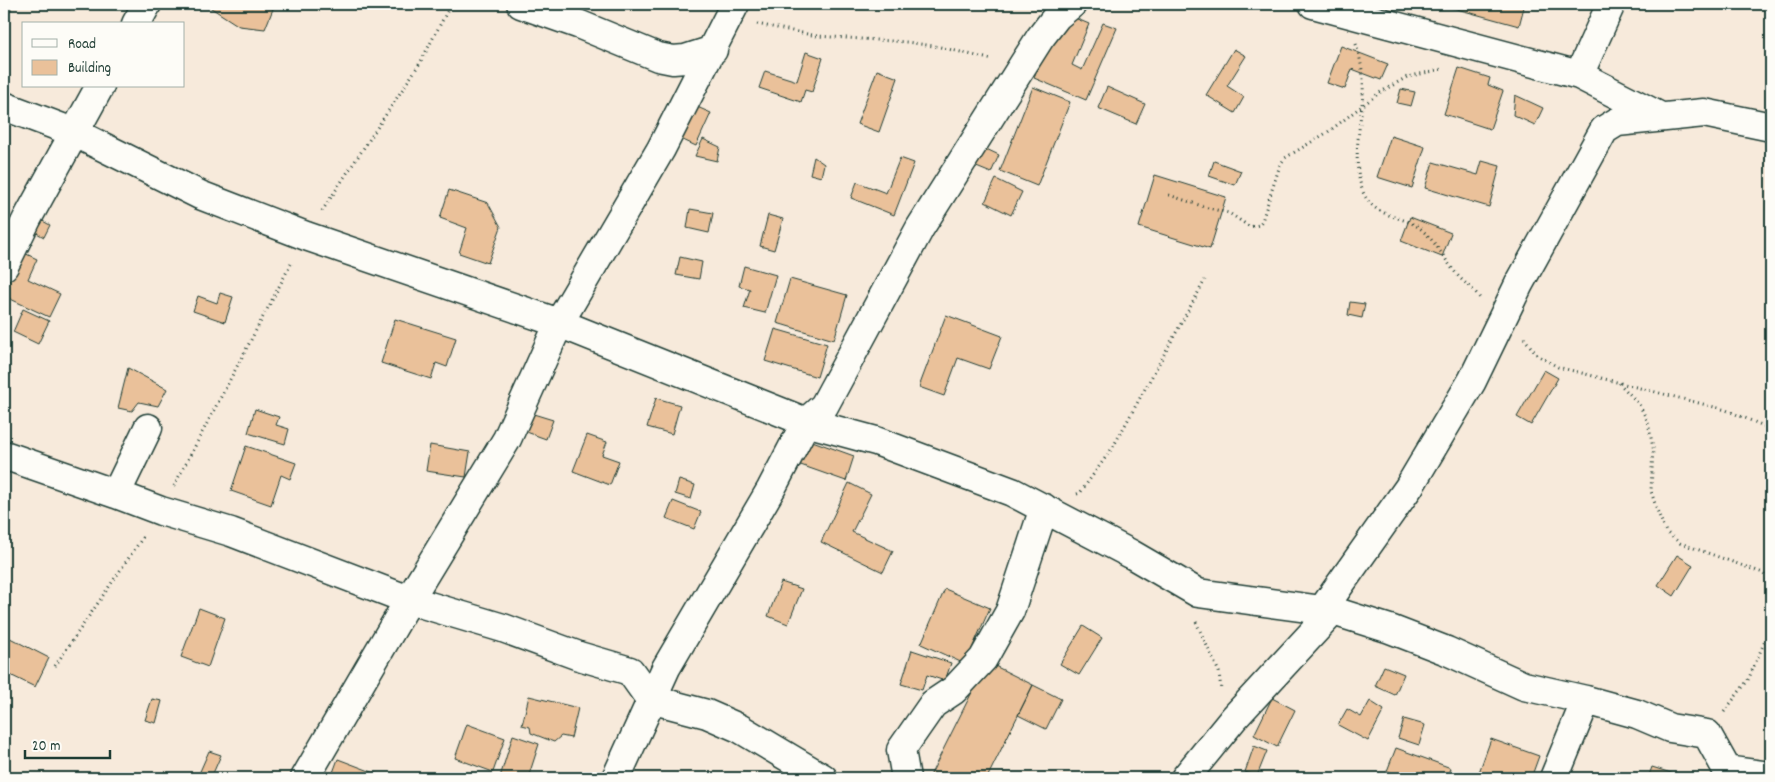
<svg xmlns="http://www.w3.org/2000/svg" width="1775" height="782" font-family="Dekko,sans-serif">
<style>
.building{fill:#eac19a;stroke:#1f3d34}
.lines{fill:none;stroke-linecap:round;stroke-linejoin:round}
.minor-casing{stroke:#1f3d34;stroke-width:31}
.path{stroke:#1f3d34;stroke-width:3;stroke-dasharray:1 4;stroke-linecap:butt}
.minor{stroke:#fdfcf7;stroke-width:28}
</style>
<rect width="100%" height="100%" fill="#f7eadb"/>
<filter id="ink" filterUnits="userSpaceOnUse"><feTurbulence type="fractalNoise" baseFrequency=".02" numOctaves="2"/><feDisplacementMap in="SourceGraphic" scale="10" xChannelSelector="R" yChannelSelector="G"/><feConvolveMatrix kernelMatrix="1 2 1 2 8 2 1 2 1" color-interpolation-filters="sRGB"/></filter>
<g filter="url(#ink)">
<path class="building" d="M205 4H275L265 29 239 26Z
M1442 4H1511L1524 7 1519 26 1442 5Z
M1063 13 1089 24 1072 65 1082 70 1103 23 1117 28 1086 100 1034 78Z
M1341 46 1388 64 1381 80 1352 69 1345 89 1327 83Z
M1234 49 1246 56 1227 86 1244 97 1235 113 1206 95Z
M806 52 823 58 812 92 805 90 801 102 759 88 765 71 797 81Z
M1459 68 1490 78 1488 85 1503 91 1490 129 1444 114Z
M877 70 898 78 879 132 857 124Z
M1033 87 1070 102 1037 186 1000 171Z
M1107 87 1145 104 1136 124 1098 108Z
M1401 89 1415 92 1411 106 1397 103Z
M1515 95 1543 108 1535 125 1513 115Z
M695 106 711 113 696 146 681 139Z
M1391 136 1425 147 1412 188 1377 177Z
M703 139 720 147 717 161 695 156Z
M982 147 999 155 991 173 974 166Z
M814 157 824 164 821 177 810 174Z
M900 158 914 163 894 215 851 198 857 182 886 193Z
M1214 161 1241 171 1235 185 1209 176Z
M1482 161 1500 166 1489 207 1425 188 1433 162 1478 175Z
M1155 175 1226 197 1210 249 1139 227Z
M996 179 1022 192 1011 215 985 202Z
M449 190 488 203 501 227 488 263 459 253 467 228 440 218Z
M690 209 713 213 709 233 687 228Z
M768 215 783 219 774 250 760 246Z
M1410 217 1451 233 1442 257 1401 241Z
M37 218 50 225 44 237 31 230Z
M22 252 37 259 28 279 60 294 49 317 4 296V293Z
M680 257 702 262 699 279 676 275Z
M744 266 776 275 765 313 744 308 750 289 739 286Z
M790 279 847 295 834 340 777 323Z
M220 293 233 297 225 322 193 311 198 296 217 303Z
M1350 302 1365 304 1362 318 1348 315Z
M23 309 49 321 38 344 13 332Z
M946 315 1002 336 989 369 958 358 944 396 919 387Z
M395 319 456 338 447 367 436 363 431 379 381 363Z
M775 329 827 344 817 377 765 361Z
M128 368 167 389 158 406 139 402 132 411 118 408Z
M1544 370 1558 378 1531 425 1517 417Z
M656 398 680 405 672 434 647 427Z
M255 409 279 417 276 425 289 429 285 444 248 433Z
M527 412 553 420 546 439 521 430Z
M587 435 607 442 602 455 619 461 610 485 573 471Z
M804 438 854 456 846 481 795 463Z
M430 445 470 452 466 477 426 471Z
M246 446 296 463 290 479 281 475 271 505 231 491Z
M679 480 695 485 691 499 675 494Z
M849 483 871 494 852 532 893 551 883 572 821 542Z
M673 501 701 512 694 529 666 518Z
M1677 555 1693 565 1674 596 1658 585Z
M781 582 802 589 788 624 768 616Z
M945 589 990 608 965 664 921 644Z
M199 608 225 618 208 667 181 657Z
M1083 626 1102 638 1079 675 1060 664Z
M10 638 49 658 35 687 4 672V651Z
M1771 647V664L1767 663Z
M912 650 951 663 945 681 927 675 922 690 901 684Z
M987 662 1033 685 987 778H929Z
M1384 666 1404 674 1395 695 1375 686Z
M1033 685 1061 699 1046 729 1018 715Z
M529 696 578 708 571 738 561 736 554 742 531 733 530 727 522 725Z
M1272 698 1295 710 1277 747 1254 735Z
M152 699 162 701 156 723 145 720Z
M1370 701 1384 710 1368 741 1338 725 1347 709 1361 717Z
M1404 719 1425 725 1419 745 1398 738Z
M467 724 505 738 493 772 455 758Z
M513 735 539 744 528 778H505L500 777Z
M1491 739 1539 756 1531 778H1477Z
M1254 746 1267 751 1257 776 1245 772Z
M1396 748 1451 768 1448 778H1408L1387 771Z
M209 751 221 755 211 778H204L198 776Z
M338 759 388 778H331Z
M1652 767 1687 778H1648Z"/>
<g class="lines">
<g class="minor-casing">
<path id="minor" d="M521 4 578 24 658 57 673 60 685 59 713 50
M1313 4 1579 75 1661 117
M136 24 147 4
M1579 75 1611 4
M4 106 73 132 200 195 306 236 559 323 806 422 876 441 1012 492 1131 554 1198 593 1322 610 1409 487 1472 381 1519 284 1604 130 1617 122 1704 113 1771 127
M4 266 27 219 100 86
M4 455 116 494 161 511 231 532 409 600 503 628 579 656 630 671 650 699 707 714 739 728 823 778
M116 494 148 428
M1333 611 1390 629 1447 651 1524 686 1586 700 1637 714 1670 728 1707 734 1727 770 1771 776
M305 778 409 600 507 439 559 323 661 149 735 4
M616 778 666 668 771 489 806 422 824 406 920 228 1040 38 1057 16 1072 4
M906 778 901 750 933 704 954 690 983 659 1010 611 1044 508
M1185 778 1234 718 1333 611 1322 610
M1554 778 1586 700"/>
</g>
<path class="path" d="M4 23 13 4
M757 24 817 36 907 42 940 47 993 60
M1356 44C1361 60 1364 77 1363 93 1361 126 1351 160 1363 192 1375 220 1404 214 1422 230 1439 245 1446 263 1460 278 1467 285 1476 291 1481 300
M1169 195 1208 208 1229 213 1250 227 1259 225 1262 221 1280 165 1285 158 1328 132 1379 93 1407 77 1442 69
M322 211 420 63 451 4
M1524 338 1537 355 1558 367 1726 410 1771 429
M1619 383 1639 404 1648 422 1653 448 1651 491 1657 510 1666 532 1680 543 1763 573 1771 584
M174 486 292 262
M1077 494 1080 493 1113 447 1205 280
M1196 622 1219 672 1221 690
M55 666 145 534
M1724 712 1748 680 1771 627"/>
<use href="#minor" class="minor"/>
</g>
</g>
<rect width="1775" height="782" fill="none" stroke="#fdfcf7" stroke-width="20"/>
<rect x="10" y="10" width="1755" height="762" fill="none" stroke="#1f3d34" stroke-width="2" filter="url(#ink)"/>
<rect x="22" y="22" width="162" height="65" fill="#fdfcf7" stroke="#a4b0a9"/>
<rect x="32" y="39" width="25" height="8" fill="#fdfcf7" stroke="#a4b0a9"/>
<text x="68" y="48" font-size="15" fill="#1f3d34">Road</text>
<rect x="32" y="60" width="25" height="15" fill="#eac19a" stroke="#a4b0a9"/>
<text x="68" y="72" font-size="15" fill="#1f3d34">Building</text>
<path d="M25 750v8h85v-8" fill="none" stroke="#1f3d34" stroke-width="2.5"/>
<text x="32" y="750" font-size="15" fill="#1f3d34" stroke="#fdfcf7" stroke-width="4" paint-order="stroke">20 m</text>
</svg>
